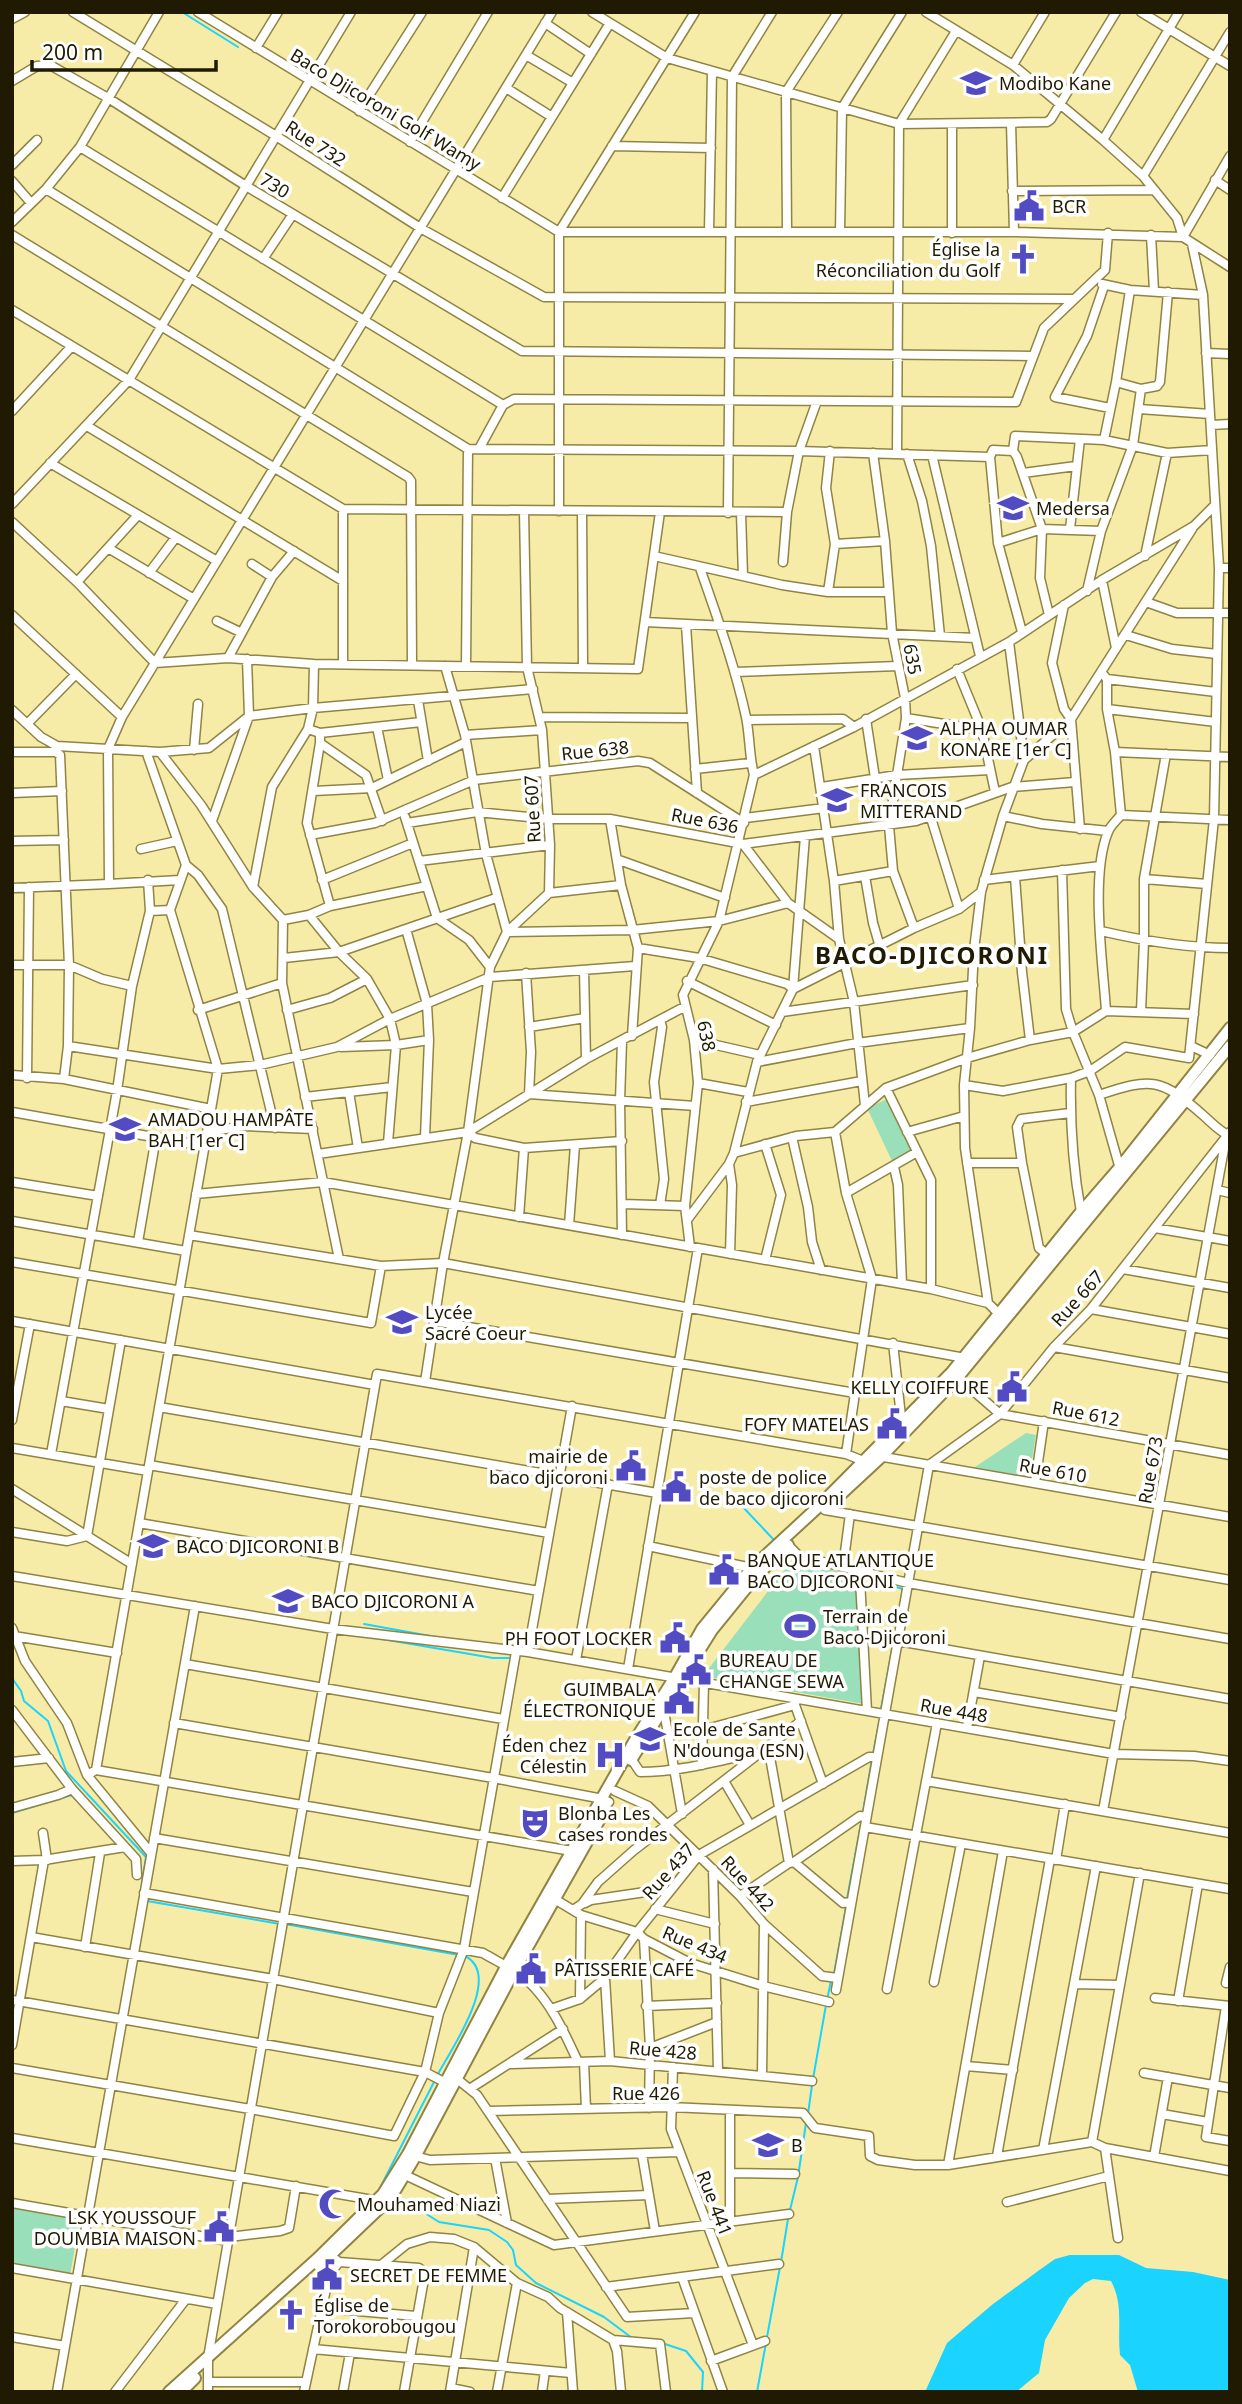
<svg xmlns="http://www.w3.org/2000/svg" width="1242" height="2404" font-family="'Noto Sans',sans-serif">
<style>
.green{fill:#99e0ba}
.water{fill:#1ad3ff}
.lines{fill:none;stroke-linecap:round;stroke-linejoin:round}
.stream{stroke:#1ad3ff;stroke-width:2}
.minor-casing{stroke:#8f8443;stroke-width:11}
.major-casing{stroke:#8f8443;stroke-width:14}
.minor{stroke:#fff;stroke-width:8}
.major{stroke:#fff;stroke-width:10}
.labels{text-anchor:middle;dominant-baseline:central;stroke-width:7;stroke-linejoin:round;paint-order:stroke}
.poi-label{font-size:18px;fill:#1f1a01;stroke:#fff;text-anchor:start}
.street-label{font-size:18px;fill:#1f1a01;stroke:#fff}
.district-label{font-size:24px;font-weight:bold;letter-spacing:2px;fill:#1f1a01;stroke:#fff}
</style>
<rect width="100%" height="100%" fill="#f7eca7"/>
<path class="green" d="M887 1099 912 1152 892 1161 867 1108Z
M1026 1433 1036 1435 1029 1478 972 1469Z
M792 1560 855 1576 864 1704 703 1676Z
M12 2208 80 2220 70 2275 12 2265Z"/>
<path class="water" d="M1070 2255H1119L1146 2268 1193 2272 1230 2280V2392H1138L1130 2365 1120 2355C1117 2329 1124 2305 1111 2281L1093 2279 1085 2283 1069 2298 1045 2340 1039 2373 1016 2392H925L947 2343 993 2304 1038 2271 1055 2259Z"/>
<g class="lines">
<path class="stream" d="M182 12 238 47
M741 1505 774 1540
M787 1552 797 1559
M846 1572 903 1589
M364 1624 436 1637
M382 1639 493 1658H509
M12 1678 21 1691 24 1701 48 1721 66 1771 146 1857 142 1883
M881 1709 894 1639
M873 1754 880 1718
M863 1812 872 1759
M12 1813 72 1795
M847 1899 862 1818
M147 1901 280 1924
M285 1924 459 1955
M834 1974 846 1907
M827 2000 831 1981
M438 2074C452 2048 503 1975 465 1956
M813 2079 826 2005
M808 2114 812 2085
M381 2186 434 2082
M398 2196 439 2222 489 2230 507 2242 513 2250 516 2265 536 2283 604 2317 632 2338
M790 2210 798 2177 806 2123
M781 2262 788 2219
M767 2337 780 2267
M665 2344 686 2351 703 2372 702 2392
M757 2392 766 2343"/>
<g class="minor-casing">
<path id="minor" d="M73 12 276 136 422 229 544 297 1074 299
M198 12 559 232
M592 12 667 58 899 124 1047 122 1051 119 1116 12
M926 12 1013 65 1103 140 1143 176 1177 218 1183 237 1230 267
M1141 12 1230 66
M12 19 25 12
M545 23 591 54
M256 48 278 12
M526 55 573 83
M1013 65 1045 12
M12 81 37 66 50 65 108 98 246 186 522 351 1033 356
M506 88 552 117
M359 111 422 12
M1011 123 1014 232
M952 124V233
M1103 140 1179 12
M410 142 488 12
M612 146 711 148
M80 147 503 405
M12 165 37 140
M1143 176 1230 32
M1215 180 1230 190
M12 181 31 203
M46 189 468 449 799 451 990 457
M1012 191 1154 190
M502 198 610 23
M12 222 46 189 80 147 159 12
M559 232H1014L1183 237
M709 232 712 71
M787 232 786 92 838 12
M840 232 842 108 902 12
M12 235 408 477 411 481 412 665
M1151 235 1154 291
M1183 237 1230 156
M263 259 293 214
M1102 284 1130 290 1203 295
M1104 286 1087 336 1055 397 1110 408
M12 310 343 509 787 512 799 451 817 401
M1206 353 1230 354
M1116 382 1141 389 1157 386 1160 382 1168 292
M1139 409 1210 414
M12 411 72 346
M1211 425 1230 424
M87 426 343 581
M1104 440 1116 382 1130 290
M479 449 503 405 514 399 1016 402 1044 328 1105 270 1108 233
M1013 451 1015 436 1104 440 1167 453 1212 450
M873 453 885 541 892 633 905 698 906 718 889 826 893 871 914 928
M897 454 899 124 956 31
M907 454 922 501 931 546 940 636
M932 455 980 656
M990 457 993 450 1013 451 1017 457 1042 529 1040 578 1049 615
M990 457 998 543 1022 632
M50 463 217 561
M1023 473 1076 466
M12 504 129 380 351 12
M559 511V232L695 12
M582 511 583 668
M728 513 732 77 772 12
M741 513 743 576
M12 522 77 582 155 663
M1070 529 1080 439
M998 543 1042 529 1101 531
M835 544 885 541
M108 548 194 599
M654 556 782 585 828 592H889
M1145 556 1167 453
M783 562 787 512
M252 564 272 577
M1219 568H1230
M149 573 176 537
M1102 580 1116 648
M77 582 138 515
M1087 591 1101 531 1133 445 1141 389
M828 592 835 544 826 488 830 451
M1146 602 1177 613H1230
M1064 605 1052 663 1064 709 1071 719 1080 829
M12 615 122 717
M217 621 240 632
M645 622 975 638
M686 625 697 793
M1126 635 1172 649 1217 654
M1009 642 1024 760
M228 658 272 577 294 551
M155 663 228 658 314 664 638 669 660 512
M343 664V509
M445 666 465 735 486 854 507 932
M466 666 468 449
M957 669 982 730 995 792
M735 672 898 666
M1107 679 1216 692
M418 700 428 761
M1107 709 1216 722
M12 710 41 737 57 746 160 752 201 805 253 887 283 920 282 983 339 1259
M540 717 691 718
M906 718 982 730
M866 719 875 778
M747 720 843 719 854 727
M27 724 76 674
M377 727 388 780
M308 729 320 733V743L366 775 382 821
M320 733 421 722
M465 735 542 730
M320 743 307 823 330 906
M814 746 834 881 839 939 854 1002 865 1105
M194 750 198 704
M12 752H56L60 755 69 965 68 1046 64 1079
M160 752 209 748 249 716 247 659
M1115 752 1230 757
M695 769 750 763
M754 775 854 727 1009 642 1102 580 1194 526 1215 505
M822 787 897 775 990 770
M314 791 372 788 466 742
M12 793 62 791
M1121 815 1230 820
M405 817 437 918 469 940 490 967
M745 818 824 808
M931 818 959 909
M610 819 621 885 638 948 632 1036
M212 821 249 716 313 708 533 689
M407 823 477 812 549 819H610L743 844 916 821 1012 787 1075 782
M1108 831 1042 824 1003 816 1024 760 1071 719 1192 529
M310 835 375 823 474 780 638 761 650 763 744 823
M12 841 64 840
M743 844 788 903 839 939
M141 849 177 841
M619 860 725 898
M419 861 550 845
M186 865 198 875 222 909 275 1128
M1062 870 1066 1009 1073 1032 1099 1095 1120 1169
M865 876 873 923 880 947
M1015 877 1022 972 1030 1040
M1144 879 1207 884
M180 880 109 884 108 749 122 717 552 12
M322 880 413 843
M984 880 1100 866
M834 881 893 871
M253 887 272 787 308 729 313 708 314 664
M12 888 109 884
M549 893 621 885
M150 911 170 910
M309 915 339 952 367 979 390 1019 396 1045 388 1143
M283 920 309 915 330 906 427 886
M406 929 427 1004 429 1040 425 1137
M1101 931C1144 941 1186 948 1230 948
M507 932 632 930 719 921 788 903
M638 948 699 958 787 984 793 989 914 928 959 909 981 892
M284 958 339 952 496 898
M12 965H69L102 979 132 986
M584 970 586 1059
M526 973 531 1052 529 1094 695 1106
M687 981 776 1025
M198 1010 282 983
M287 1010 330 998 367 979
M1106 1011 1194 1014
M1141 1011 1144 941V879L1166 754
M782 1012 973 985
M529 1027 585 1018
M970 1028 974 950 981 892 1003 816
M694 1040 760 1055
M622 1041 620 1101 622 1235
M68 1046 218 1069 260 1065 337 1047 390 1019 490 977 635 966
M1191 1046 1210 1055
M341 1047 396 1045 429 1040
M757 1062 857 1043 970 1028 964 1085 965 1148 988 1303
M12 1075 64 1079 211 1109
M27 1078 29 887
M1071 1078C1070 1123 1073 1168 1081 1212
M698 1083 748 1092
M964 1085 1003 1091 1071 1078 1090 1071 1125 1047 1189 1058 1214 819 1219 568 1203 295 1192 244
M886 1088 967 1058 1030 1040 1073 1032 1106 1011C1103 964 1090 875 1108 832 1110 826 1117 820 1121 815L1115 752 1107 709V679L1102 673
M349 1092 358 1148
M1099 1095C1152 1077 1161 1078 1204 1116 1212 1123 1220 1132 1230 1136
M305 1097 392 1087
M746 1102 862 1081
M12 1112 204 1146
M207 1132 244 1126 313 1129
M468 1132 475 1138 524 1148 519 1217
M835 1132 846 1193 872 1279 846 1454
M907 1132 964 1116
M792 1137 808 1207 812 1242 821 1270
M524 1148 622 1141
M734 1153 796 1136 835 1132 886 1088 931 1180V1289
M318 1154 468 1132 586 1059 684 1007
M967 1163H1022
M729 1164 732 1185 730 1254
M894 1167 898 1185 902 1284
M12 1182 98 1196
M1217 1190 1230 1193
M846 1193 917 1152
M196 1194 323 1182 931 1289 988 1303 1003 1318
M623 1204 685 1206
M660 1205 664 1179 654 1082 662 1027 660 1020
M687 1220 729 1164 734 1153 757 1062 793 989 805 836
M12 1221 186 1251
M569 1225 575 1145
M1155 1228 1230 1241
M189 1235 381 1266 443 1263 965 1358
M138 1242 156 1137
M690 1247 685 1206 698 1083 694 1040 683 995 719 921 754 775C749 756 750 736 746 717 735 666 717 617 700 568
M1051 1257 1039 1248 1022 1163 1017 1127 1021 1119 1070 1113
M765 1260 781 1195 765 1144
M12 1262 371 1323 381 1266
M1123 1269 1230 1288
M1091 1309 1230 1334
M12 1321 375 1385
M434 1321 855 1393
M893 1343 902 1426
M1054 1347 1230 1378
M954 1374 1000 1414 1230 1455
M425 1382 443 1263 468 1132 490 967 507 932 549 893 550 845 542 730 527 667 524 511
M61 1401 109 1409
M159 1407 657 1493
M12 1420 30 1324
M12 1448 148 1471
M51 1454 117 1091 132 986 150 911 148 880
M878 1456 1230 1517
M149 1465 549 1533
M1035 1483 1044 1421
M12 1489 132 1564
M825 1510 1230 1580
M139 1523 539 1591
M12 1532 67 1541 87 1536 121 1340
M788 1545 799 1556 908 1583 1230 1639
M648 1546 752 1568
M843 1567 850 1514
M12 1576 333 1629 528 1652 1114 1754 1194 1756 1230 1761
M860 1579 867 1711
M12 1628 25 1661 67 1723 87 1775 151 1853
M14 1636 117 1653
M898 1641 1230 1699
M528 1652 572 1406
M576 1660 608 1484
M185 1664 503 1719
M628 1669 698 1248
M974 1692 1121 1717
M795 1701V1705L823 1784
M12 1710 72 1789 136 1859 137 1875
M664 1711 682 1814
M174 1723 493 1778 603 1799 609 1802
M967 1728 980 1656
M703 1730 795 1705
M768 1746 789 1863
M632 1760 640 1772C679 1772 717 1761 755 1753
M12 1762 49 1758
M702 1765 704 1682
M96 1770 218 1069 170 910 186 865 146 751
M87 1775 96 1770 572 1851
M724 1781 750 1825
M926 1781 1230 1833
M615 1791 648 1806 740 1896 764 1924 822 1976 838 1978
M12 1808 58 1795 72 1789
M1103 1811 1226 1138
M865 1827 1230 1889
M43 1833 47 1860
M154 1838 473 1892
M1056 1860 1065 1804
M12 1861 44 1860 125 1847
M794 1862 843 1903 851 1902
M713 1869 718 2071
M144 1893 483 1953C498 1962 516 1970 529 1982 552 2004 565 2034 578 2062
M740 1896 789 1863 794 1862 860 1816 866 1817
M556 1900 581 1915 637 1932 644 1939 690 1963 763 1986 829 2002
M585 1903 591 1900 659 1890 667 1893
M655 1909 715 1924
M573 1910 582 1904 598 1882 633 1851 801 1721
M31 1937 273 1979 439 2013
M644 1939 650 2048 649 2108
M85 1947 100 1853
M605 1978 610 2061
M934 1982 961 1844
M1226 1983 1230 1967
M1074 1984 1120 1985
M887 1989 937 1723
M836 1990 929 1465 1000 1414 1054 1347 1091 1309 1230 1132
M1155 1998 1230 2006
M580 1999 581 1915
M12 2000 425 2072 446 2083
M1178 2001 1198 1884
M646 2006 717 2003
M1226 2006 1206 2137 1230 2141
M551 2009 580 1999 605 1978 638 1931 699 1855 869 1757H877
M12 2045 44 1860
M650 2048 717 2022
M584 2062 586 2109
M511 2064 610 2061 812 2081
M966 2066 1013 2070
M673 2067 671 2129 753 2345
M12 2068 250 2109 394 2136 425 2072 439 2013 464 1949 516 1652
M1144 2073 1230 2088
M762 2075 764 1924
M457 2079 477 2095 627 2317 694 2313
M471 2088 563 2029
M488 2111 670 2107 803 2113 815 2128 869 2136 870 2156 878 2160 915 2165H948L1092 2142 1105 2148 1230 2171
M730 2111V2222
M1162 2114 1208 2122
M12 2138 379 2201
M1092 2142 1140 1873
M1105 2148 1118 2238
M1043 2150 1096 1866
M642 2154 655 2231
M411 2155 430 2160 679 2152
M997 2156 1050 1859
M1154 2157 1168 2077
M495 2158 507 2223
M948 2165 1003 1851
M730 2173 795 2174
M405 2175 554 2245 789 2214
M547 2199 649 2195
M1007 2202 1109 2176
M12 2203 228 2241
M229 2237 280 2231 289 2228 296 2186
M331 2256 339 2262 419 2268 425 2273 404 2392
M381 2265 407 2244 430 2237 454 2239 474 2247 517 2283 548 2297 560 2308 613 2340 617 2351 621 2392
M12 2268 217 2304
M682 2277 723 2392
M606 2287 779 2264
M322 2308 416 2316
M567 2312 573 2392
M12 2337 65 2346
M613 2340 660 2344 666 2392
M313 2349 571 2373
M711 2361 765 2341
M208 2382H306
M451 2388 470 2392
M57 2392 195 1606
M115 2392 186 2299
M208 2392V2358L377 1374 846 1454 866 1462
M304 2392 329 2275 339 2262
M343 2392 350 2353
M450 2392 474 2247
M497 2392 517 2283
M542 2392 545 2371"/>
</g>
<g class="major-casing">
<path id="major" d="M827 1507 881 1457 958 1377 1230 1046
M631 1760 712 1630 755 1577 788 1545
M319 2266 384 2204 396 2189 415 2157 514 1971 606 1808
M169 2392 317 2259 383 2194 408 2154 508 1963 635 1740 675 1677 702 1629 752 1568 816 1509 952 1372 1081 1212 1120 1167 1230 1028
M181 2392 195 2378"/>
</g>
<use href="#minor" class="minor"/>
<use href="#major" class="major"/>
</g>
<defs>
<g id="university-bare" transform="scale(2.415)"><path d="M0-5L7-2L0 1L-7-2ZM-4 1L0 2.5L4 1V4Q0 6-4 4Z" fill="#524bc2" stroke="#fff" stroke-width="2.5" paint-order="stroke"/></g>
<g id="civic-bare" transform="scale(2.415)"><path d="M-.6-6.5H3V-4.5H.6V-3L4-1V1h2V6H-6V1h2V-1L-.6-3ZM-1.2 2.5V6h2.4V2.5Z" fill="#524bc2" stroke="#fff" stroke-width="2.5" paint-order="stroke"/></g>
<g id="church-bare" transform="scale(2.415)"><path d="M-1.2-6h2.4v3.5h3.3v2.4h-3.3V6h-2.4V-.1h-3.3v-2.4h3.3Z" fill="#524bc2" stroke="#fff" stroke-width="2.5" paint-order="stroke"/></g>
<g id="school-bare" transform="scale(2.415)"><path d="M0-5L7-2L0 1L-7-2ZM-4 1L0 2.5L4 1V4Q0 6-4 4Z" fill="#524bc2" stroke="#fff" stroke-width="2.5" paint-order="stroke"/></g>
<g id="stadium-bare" transform="scale(2.415)"><path d="M0-5a6.5 5 0 1 0 0 10a6.5 5 0 1 0 0-10ZM-3.5-1.8h7v3.6h-7Z" fill="#524bc2" stroke="#fff" stroke-width="2.5" paint-order="stroke"/></g>
<g id="hospital-bare" transform="scale(2.415)"><path d="M-5-5h3v3.5h4V-5h3V5h-3V1.5h-4V5h-3Z" fill="#524bc2" stroke="#fff" stroke-width="2.5" paint-order="stroke"/></g>
<g id="theatre-bare" transform="scale(2.415)"><path d="M-5-5.5Q0-4 5-5.5V0Q5 5 0 6Q-5 5-5 0ZM-3.3-2.5H-1v1.5H-3.3ZM1-2.5H3.3v1.5H1ZM-2.8 1Q0 5.5 2.8 1Z" fill="#524bc2" stroke="#fff" stroke-width="2.5" paint-order="stroke"/></g>
<g id="mosque-bare" transform="scale(2.415)"><path d="M3.5-4.9A6 6 0 1 0 3.5 4.9A5 5 0 1 1 3.5-4.9Z" fill="#524bc2" stroke="#fff" stroke-width="2.5" paint-order="stroke"/></g>
</defs>
<g fill-rule="evenodd">
<use href="#university-bare" x="976" y="83"/>
<use href="#civic-bare" x="1029" y="206"/>
<use href="#church-bare" x="1023" y="259"/>
<use href="#school-bare" x="1013" y="508"/>
<use href="#school-bare" x="917" y="738"/>
<use href="#school-bare" x="837" y="800"/>
<use href="#school-bare" x="125" y="1129"/>
<use href="#school-bare" x="402" y="1322"/>
<use href="#civic-bare" x="1012" y="1387"/>
<use href="#civic-bare" x="892" y="1424"/>
<use href="#civic-bare" x="631" y="1466"/>
<use href="#civic-bare" x="676" y="1487"/>
<use href="#school-bare" x="153" y="1546"/>
<use href="#civic-bare" x="724" y="1570"/>
<use href="#school-bare" x="288" y="1601"/>
<use href="#stadium-bare" x="800" y="1626"/>
<use href="#civic-bare" x="675" y="1638"/>
<use href="#civic-bare" x="696" y="1670"/>
<use href="#civic-bare" x="679" y="1699"/>
<use href="#university-bare" x="650" y="1739"/>
<use href="#hospital-bare" x="610" y="1755"/>
<use href="#theatre-bare" x="535" y="1823"/>
<use href="#civic-bare" x="531" y="1969"/>
<use href="#school-bare" x="768" y="2145"/>
<use href="#mosque-bare" x="334" y="2204"/>
<use href="#civic-bare" x="219" y="2227"/>
<use href="#civic-bare" x="327" y="2275"/>
<use href="#church-bare" x="291" y="2315"/>
</g>
<g class="labels">
<g class="poi-label">
<text x="999" y="83">Modibo Kane</text>
<text x="1052" y="206">BCR</text>
<text x="1000" y="249" text-anchor="end">Église la<tspan x="1000" dy="21">Réconciliation du Golf</tspan></text>
<text x="1036" y="508">Medersa</text>
<text x="940" y="728">ALPHA OUMAR<tspan x="940" dy="21">KONARE [1er C]</tspan></text>
<text x="860" y="790">FRANCOIS<tspan x="860" dy="21">MITTERAND</tspan></text>
<text x="148" y="1119">AMADOU HAMPÂTE<tspan x="148" dy="21">BAH [1er C]</tspan></text>
<text x="425" y="1312">Lycée<tspan x="425" dy="21">Sacré Coeur</tspan></text>
<text x="989" y="1387" text-anchor="end">KELLY COIFFURE</text>
<text x="869" y="1424" text-anchor="end">FOFY MATELAS</text>
<text x="608" y="1456" text-anchor="end">mairie de<tspan x="608" dy="21">baco djicoroni</tspan></text>
<text x="699" y="1477">poste de police<tspan x="699" dy="21">de baco djicoroni</tspan></text>
<text x="176" y="1546">BACO DJICORONI B</text>
<text x="747" y="1560">BANQUE ATLANTIQUE<tspan x="747" dy="21">BACO DJICORONI</tspan></text>
<text x="311" y="1601">BACO DJICORONI A</text>
<text x="823" y="1616">Terrain de<tspan x="823" dy="21">Baco-Djicoroni</tspan></text>
<text x="652" y="1638" text-anchor="end">PH FOOT LOCKER</text>
<text x="719" y="1660">BUREAU DE<tspan x="719" dy="21">CHANGE SEWA</tspan></text>
<text x="656" y="1689" text-anchor="end">GUIMBALA<tspan x="656" dy="21">ÉLECTRONIQUE</tspan></text>
<text x="673" y="1729">Ecole de Sante<tspan x="673" dy="21">N'dounga (ESN)</tspan></text>
<text x="587" y="1745" text-anchor="end">Éden chez<tspan x="587" dy="21">Célestin</tspan></text>
<text x="558" y="1813">Blonba Les<tspan x="558" dy="21">cases rondes</tspan></text>
<text x="554" y="1969">PÂTISSERIE CAFÉ</text>
<text x="791" y="2145">B</text>
<text x="357" y="2204">Mouhamed Niazi</text>
<text x="196" y="2217" text-anchor="end">LSK YOUSSOUF<tspan x="196" dy="21">DOUMBIA MAISON</tspan></text>
<text x="350" y="2275">SECRET DE FEMME</text>
<text x="314" y="2305">Église de<tspan x="314" dy="21">Torokorobougou</tspan></text>
</g>
<g class="street-label">
<text transform="translate(386 109) rotate(31)">Baco Djicoroni Golf Wamy</text>
<text transform="translate(316 143) rotate(33)">Rue 732</text>
<text transform="translate(275 185) rotate(31)">730</text>
<text transform="translate(913 659) rotate(79)">635</text>
<text transform="translate(595 750) rotate(-6)">Rue 638</text>
<text transform="translate(532 809) rotate(-93)">Rue 607</text>
<text transform="translate(705 820) rotate(11)">Rue 636</text>
<text transform="translate(707 1036) rotate(78)">638</text>
<text transform="translate(1077 1298) rotate(-48)">Rue 667</text>
<text transform="translate(1086 1413) rotate(11)">Rue 612</text>
<text transform="translate(1053 1470) rotate(10)">Rue 610</text>
<text transform="translate(1150 1470) rotate(-80)">Rue 673</text>
<text transform="translate(954 1710) rotate(10)">Rue 448</text>
<text transform="translate(668 1871) rotate(-48)">Rue 437</text>
<text transform="translate(748 1883) rotate(47)">Rue 442</text>
<text transform="translate(695 1944) rotate(23)">Rue 434</text>
<text transform="translate(663 2050) rotate(5)">Rue 428</text>
<text x="646" y="2093">Rue 426</text>
<text transform="translate(715 2203) rotate(69)">Rue 441</text>
</g>
<g class="district-label">
<text x="932" y="954">BACO-DJICORONI</text>
</g>
</g>
<rect width="1242" height="2404" fill="none" stroke="#1f1a01" stroke-width="28"/>
<path d="M32 60v10h184v-10" fill="none" stroke="#1f1a01" stroke-width="3.5"/>
<text x="42" y="60" font-size="21" fill="#1f1a01" stroke="#ffffff" stroke-width="5" paint-order="stroke">200 m</text>
</svg>
